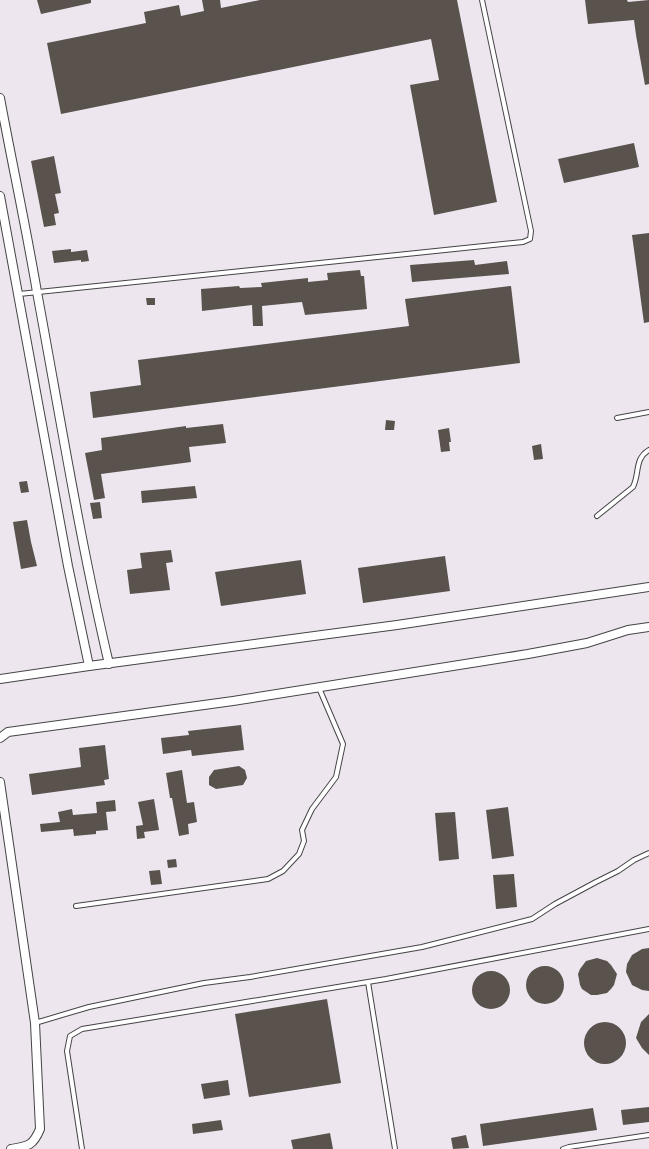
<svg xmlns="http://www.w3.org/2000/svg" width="649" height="1149" font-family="'Noto Serif',serif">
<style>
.industrial{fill:#eee6ef}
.building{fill:#59524d}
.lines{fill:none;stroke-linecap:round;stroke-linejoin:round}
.service-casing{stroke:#444;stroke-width:6}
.minor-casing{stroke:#444;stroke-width:10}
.service{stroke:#fff;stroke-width:4}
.minor{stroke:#fff;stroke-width:8}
</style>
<rect width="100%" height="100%" fill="#fffdf5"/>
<path class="industrial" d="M0 0H649V1149H0Z"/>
<path class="building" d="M37 0H91V3L41 14Z
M202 0H220L221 8 260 0H457L497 202 434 215 410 85 439 80 431 39 61 114 47 43 146 23 144 12 179 5 181 16 204 11Z
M585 0H627L628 2 649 0V84L645 85 636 35 634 20 588 24Z
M634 143 639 167 564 183 558 159Z
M54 156 61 193 55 194 59 213 54 214 56 225 44 227 31 161Z
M649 233V322L644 323 632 235Z
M71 249V252L87 250 89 261 81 262V260L54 263 52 251Z
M474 260 475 265 507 261 509 274 412 282 410 265Z
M360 270 361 276H364L367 309 305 315 302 302 262 306 263 326H253L252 305 202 311 201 289 239 286 240 288 262 287 261 283 308 278V282L328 280 327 273Z
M511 286 520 363 93 418 90 392 141 385 138 360 409 326 405 299Z
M146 298H155V305H147Z
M386 420 395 421 394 430H385Z
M223 424 226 443 189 447 191 462 101 474 105 498 94 500 85 453 102 450 101 438 186 426V428Z
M449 428 451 442H449L450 451 441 452 438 430Z
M541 444 543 459 534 460 532 446Z
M27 481 29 492 21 493 19 482Z
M195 486 197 498 142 503 141 491Z
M100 502 102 518 93 519 90 503Z
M27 520 31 542 37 566 21 569 13 522Z
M171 550 173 562 166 563 170 590 130 594 127 570 142 568 140 553Z
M445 556 450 591 363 603 358 568Z
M301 560 306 594 221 606 215 572Z
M241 725 244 750 192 756 191 750 163 754 161 738 189 735 188 731Z
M105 745 109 779 104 780 105 785 32 795 29 774 81 767 79 748Z
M239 766 245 770 247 778 243 785 216 789 209 785V777L214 770Z
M182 770 187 803 194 802 197 822 188 824 189 834 179 836 172 798H170L166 773Z
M154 799 159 830 144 832 145 838 137 839 136 826 143 825 138 802Z
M115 800 116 811 106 812 108 830 96 831V834L74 836 73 829 41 832 40 824 60 822 58 812 72 809 73 815 97 813 96 802Z
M508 807 514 856 492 859 486 810Z
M455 812 459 859 439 861 435 813Z
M176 859 177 867 168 868 167 860Z
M160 870 162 884 151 885 149 871Z
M514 874 517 907 496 909 493 875Z
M649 948V991L642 990 632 985 626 972 627 964 632 955 642 949Z
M597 958 607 961 611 965 617 974 614 985 611 989 607 993 597 995H591L582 989 580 985 578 974 580 969 586 961Z
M526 985a19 19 0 1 1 38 0a19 19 0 1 1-38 0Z
M472 990a19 19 0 1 1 38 0a19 19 0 1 1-38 0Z
M327 999 341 1083 249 1097 235 1014Z
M649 1014V1055L642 1048 636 1038 641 1022Z
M584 1043a21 21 0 1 1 42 0a21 21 0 1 1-42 0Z
M228 1080 230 1095 204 1099 201 1084Z
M649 1107V1122L623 1125 621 1110Z
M593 1108 597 1130 483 1146 480 1124Z
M221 1120 223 1130 193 1134 192 1124Z
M330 1133 333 1149H293L291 1140Z
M466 1135 469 1148 453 1149 451 1138Z"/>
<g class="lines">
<g class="service-casing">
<path id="service" d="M19 294 523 242 530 239 531 231 482 0
M617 418 649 412
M597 516 633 487C640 473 634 459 649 450
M76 906 268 879 283 871 299 854 304 841 302 830 312 809 336 777 343 744 319 688
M368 982 395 1149
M35 1023 89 1007 156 993 204 983 250 977 422 947 532 919 555 904 596 882 618 871 634 860 649 853
M82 1149 67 1051 70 1036 82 1029 386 979 649 929
M563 1149 569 1147 649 1135"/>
</g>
<g class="minor-casing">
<path id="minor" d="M0 98C12 163 26 227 37 292 60 416 80 541 109 664
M0 196 68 566 89 666
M0 679 89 666 397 625 649 587
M0 738 8 732 233 701 528 654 587 643 628 630 649 627
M0 782 35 1023 40 1129C33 1146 28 1146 11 1149"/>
</g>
<use href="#service" class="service"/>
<use href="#minor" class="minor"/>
</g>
</svg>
